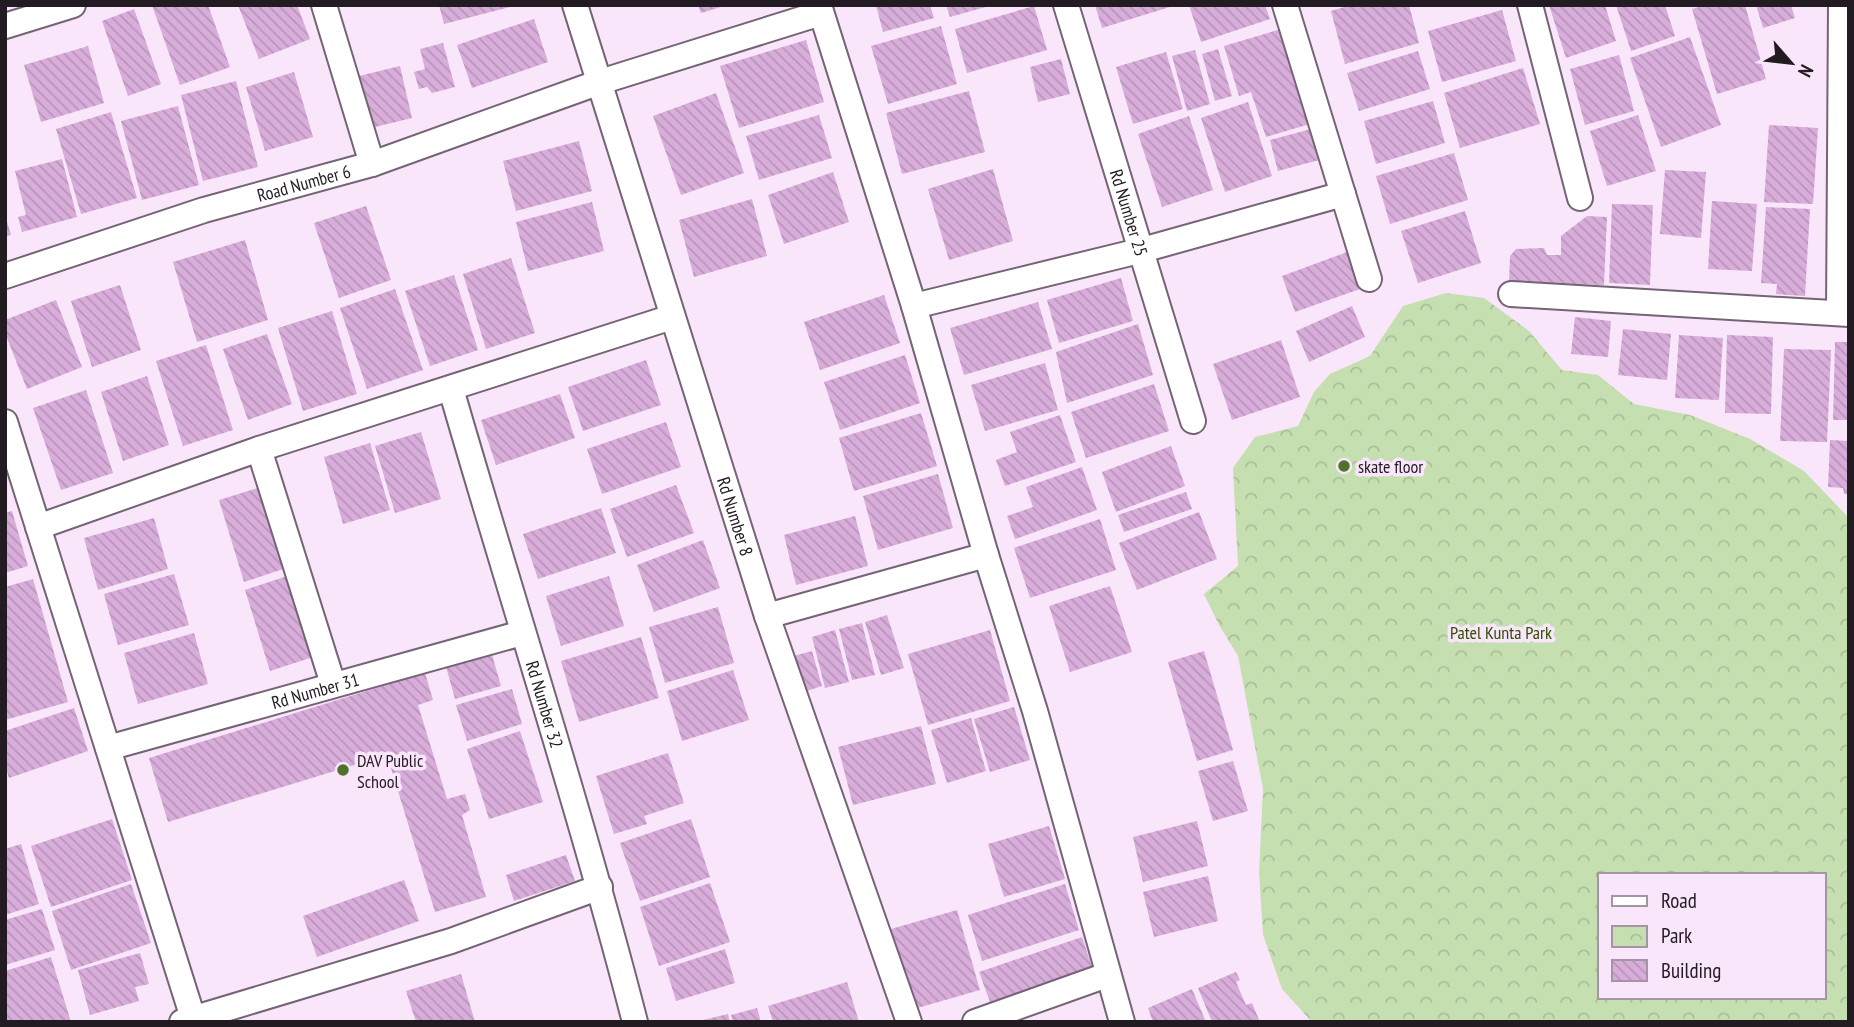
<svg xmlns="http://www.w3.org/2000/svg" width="1854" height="1027" font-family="'PT Sans Narrow',sans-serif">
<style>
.park{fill:url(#park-crowns);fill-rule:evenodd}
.building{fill:url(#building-back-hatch)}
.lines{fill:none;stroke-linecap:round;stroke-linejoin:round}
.minor-casing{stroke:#746475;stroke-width:28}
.minor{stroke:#fff;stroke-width:24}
.poi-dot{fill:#4f7129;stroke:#f9e6fa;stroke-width:2.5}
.labels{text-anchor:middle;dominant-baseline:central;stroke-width:7;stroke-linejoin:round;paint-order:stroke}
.street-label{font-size:18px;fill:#221b22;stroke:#f9e6fa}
.poi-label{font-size:18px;fill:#221b22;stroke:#f9e6fa;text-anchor:start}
.park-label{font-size:18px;fill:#2f4f00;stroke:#f9e6fa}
</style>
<defs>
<pattern id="park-crowns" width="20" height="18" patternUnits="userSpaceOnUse" patternTransform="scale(1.75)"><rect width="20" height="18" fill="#c6dfb1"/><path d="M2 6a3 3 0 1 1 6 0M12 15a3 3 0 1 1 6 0" fill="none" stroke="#aabf98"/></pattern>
<pattern id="building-back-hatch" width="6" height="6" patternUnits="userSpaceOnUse" patternTransform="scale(1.75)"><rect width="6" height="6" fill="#d8adda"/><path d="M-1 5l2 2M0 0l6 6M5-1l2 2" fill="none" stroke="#b994bb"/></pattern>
</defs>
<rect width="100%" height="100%" fill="#f9e6fa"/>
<path class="park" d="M1446 293 1484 298 1529 331 1562 370 1598 375 1634 404 1690 415 1750 439 1804 471 1849 518V1022H1312L1282 989 1263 935 1259 872 1263 789 1238 656 1219 625 1204 594 1238 566 1233 468 1255 437 1298 426 1314 392 1330 374 1370 356 1403 306ZM1600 875H1824V997H1600Z"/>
<path class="building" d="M152 5H208L230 67 180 85Z
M238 5H297L310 39 259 59Z
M439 5H514V6L444 24Z
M698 5H724V6L701 13Z
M876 5H930L934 18 883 32Z
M946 5H989V6L950 17Z
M1095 5H1173V6L1102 28Z
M1189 5H1265L1270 19 1201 42Z
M1351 5H1409L1419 43 1345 64 1331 11Z
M1549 5H1605L1616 41 1566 58Z
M1616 5H1665L1675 36 1631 51Z
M1706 5H1745L1766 79 1717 94 1692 9Z
M1756 5H1791L1795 18 1763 28Z
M1034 6 1047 50 967 73 955 29Z
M134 9 161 84 128 96 102 21Z
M1502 10 1516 61 1442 82 1428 31Z
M534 19 548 62 472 88 457 45Z
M941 26 957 84 888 104 871 46Z
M1281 29 1310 124 1266 137 1251 92 1239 96 1224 46Z
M1690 37 1721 125 1661 147 1630 58Z
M806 40 824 102 739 128 720 66Z
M443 43 455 87 432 93 427 87 419 89 414 72 425 69 420 49Z
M88 46 104 103 41 122 24 65Z
M1218 49 1232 96 1215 101 1202 54Z
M1195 50 1210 104 1187 111 1172 56Z
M1418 51 1430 89 1359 111 1347 73Z
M1166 52 1183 109 1133 124 1116 67Z
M1619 55 1634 111 1585 125 1570 69Z
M1061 59 1070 94 1038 102 1030 67Z
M400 66 412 118 371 128 359 76Z
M1523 68 1540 124 1460 148 1444 93Z
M294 72 313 137 265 151 246 87Z
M236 81 258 167 203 181 181 95Z
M969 91 985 152 902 174 886 113Z
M716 93 744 173 681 195 653 116Z
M1433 101 1445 143 1376 164 1364 121Z
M1248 102 1272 176 1225 192 1201 118Z
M178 106 199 185 142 200 121 121Z
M111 112 137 198 81 214 56 129Z
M819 115 832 158 759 180 746 136Z
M1638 115 1656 171 1607 186 1590 131Z
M1189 116 1213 190 1162 207 1138 134Z
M1769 125 1818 128 1813 204 1764 202Z
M1311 129 1319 160 1278 171 1270 140Z
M579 141 592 191 516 211 503 161Z
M1454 153 1468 200 1390 224 1376 176Z
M62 159 77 217 22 232 18 217 26 215 15 171Z
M993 169 1013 241 949 260 928 189Z
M1665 170 1706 172 1701 238 1660 234Z
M833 172 849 222 784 244 768 195Z
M752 199 767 256 694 277 679 220Z
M1712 201 1757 204 1752 271 1708 269Z
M592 202 604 251 528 271 516 222Z
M1612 204 1653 205 1650 285 1609 283Z
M366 206 391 280 339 298 314 223Z
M1766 207 1810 209 1805 296 1776 294 1777 284 1761 283Z
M1465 211 1481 263 1418 283 1401 231Z
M5 215 11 235 5 237Z
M1587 216 1607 217 1604 285 1509 282 1510 256 1516 249 1544 248 1547 255H1561V236Z
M245 240 268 320 197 342 173 262Z
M1347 252 1360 289 1295 312 1282 276Z
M511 258 535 333 486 349 463 274Z
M454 275 478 350 430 366 405 291Z
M1121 278 1133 321 1059 343 1047 300Z
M120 285 141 350 92 367 71 301Z
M395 289 423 370 367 389 340 308Z
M884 295 900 343 820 370 804 322Z
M56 300 82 367 27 389 5 333V320Z
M1038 302 1052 349 964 375 950 328Z
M1352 306 1365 337 1309 362 1296 331Z
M332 311 357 394 303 411 278 328Z
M1575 317 1611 321 1608 357 1571 354Z
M1138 324 1153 375 1067 403 1056 352Z
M1623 329 1671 334 1667 380 1618 375Z
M267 334 292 404 248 420 223 349Z
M1679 335 1723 338 1719 400 1675 398Z
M1727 335 1773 337 1771 414 1725 413Z
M1281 340 1300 397 1232 420 1213 364Z
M1835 342H1849V420H1833Z
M206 345 233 430 183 446 156 361Z
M1784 349 1831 350 1827 442 1780 441Z
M905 355 920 403 840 430 824 382Z
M646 360 661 405 583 431 568 387Z
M1045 363 1058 410 985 431 971 385Z
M147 376 169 445 123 461 101 392Z
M1154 384 1169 431 1086 458 1071 412Z
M86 390 113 473 61 490 33 408Z
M560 394 575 438 496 465 481 420Z
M921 413 937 466 854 491 839 438Z
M1060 415 1076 462 1005 486 996 460 1017 452 1010 432Z
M666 422 681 467 602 494 587 449Z
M421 432 441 499 395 513 375 446Z
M1830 440 1849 441V494H1844L1843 488 1828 487Z
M370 443 390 510 343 524 324 457Z
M1171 446 1185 486 1116 512 1102 472Z
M1082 467 1097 510 1015 539 1007 516 1033 507 1026 487Z
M938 474 953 528 878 550 863 496Z
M676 485 694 533 627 557 610 509Z
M261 487 286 568 244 582 219 500Z
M1186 492 1192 509 1124 532 1118 515Z
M601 508 616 553 538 579 523 534Z
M12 511 28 566 5 573V513Z
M1199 512 1217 559 1137 590 1119 543Z
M855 516 868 566 796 585 784 535Z
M154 518 168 569 98 590 84 538Z
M1100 519 1116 570 1030 598 1014 548Z
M703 540 720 588 654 612 637 565Z
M174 574 189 625 118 645 104 594Z
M287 576 313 657 270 671 245 590Z
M609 576 624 626 561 646 546 596Z
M33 579 68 702 5 720V587Z
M1110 586 1132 652 1070 672 1049 606Z
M718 607 734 663 665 683 649 627Z
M887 615 904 668 881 675 865 622Z
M862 623 875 675 852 680 839 629Z
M835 630 849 682 825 688 812 637Z
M990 630 1010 701 928 725 908 654Z
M194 633 208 684 138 704 124 653Z
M641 637 659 698 579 722 561 661Z
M491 651 501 686 455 699 445 663Z
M812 651 822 686 801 693 790 657Z
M1204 651 1233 750 1197 761 1168 662Z
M733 670 749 720 682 741 667 691Z
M425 673 433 700 418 705 447 799 465 794 470 810 462 815 486 897 435 912 387 755 168 822 149 758Z
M512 689 522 724 467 741 456 705Z
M1014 707 1030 760 990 772 974 719Z
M74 708 88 751 9 778 5 765V731Z
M971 718 986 771 947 783 931 730Z
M921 726 936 784 853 805 838 747Z
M520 731 543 802 489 819 467 749Z
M668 753 684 803 644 816 647 824 614 834 596 776Z
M1233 761 1248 811 1213 821 1198 771Z
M112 819 132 880 51 907 31 846Z
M691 819 710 877 640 901 620 843Z
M1197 821 1208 866 1143 882 1133 837Z
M1049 826 1065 879 1004 897 988 844Z
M21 844 39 904 5 915V849Z
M566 855 575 881 514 901 506 875Z
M1208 876 1218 921 1154 937 1143 892Z
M404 880 419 921 317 957 303 916Z
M710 883 730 942 659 966 640 907Z
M131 884 151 943 71 970 52 911Z
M1065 884 1079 930 982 961 968 915Z
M42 909 55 950 5 965V920Z
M957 910 980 990 914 1009 891 929Z
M1082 937 1092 967 990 1002 979 972Z
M725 949 735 983 676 1001 666 968Z
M140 953 149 984 135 987 139 1001 90 1015 78 970Z
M51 957 71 1022H5V971Z
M1236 972 1240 980 1236 982 1246 1005 1252 1003 1260 1022H1212L1198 988Z
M461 974 475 1022H416L406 991Z
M847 982 859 1022H773L768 1006Z
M1192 989 1206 1022H1153L1148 1008Z
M757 1008 761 1022H733L731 1015Z
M728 1014 730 1022H700L699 1021Z"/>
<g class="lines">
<g class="minor-casing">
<g id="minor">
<path d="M324 5 372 164"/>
<path id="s1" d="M575 5 767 616 909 1022"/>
<path d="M819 5 914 306 986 555 1035 711 1122 1022"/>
<path id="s2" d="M1066 5 1193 421"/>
<path d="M1285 5 1369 279"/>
<path d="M1530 5 1580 198"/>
<path d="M5 26 73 5"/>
<path id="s3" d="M5 276 204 210 372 164 600 82 821 13"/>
<path d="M1511 294 1849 314"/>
<path d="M914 306 1135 252 1343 194"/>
<path d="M1839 313 1841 5"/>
<path id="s4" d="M451 389C512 600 580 809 635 1022"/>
<path d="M5 422 193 1018"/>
<path d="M259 449 333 684"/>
<path d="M38 527 259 449 672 317"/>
<path d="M767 616 986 555"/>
<path id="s5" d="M108 748 522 633"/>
<path d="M182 1022 451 941 600 887"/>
<path d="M975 1022 1107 975"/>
</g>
</g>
<use href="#minor" class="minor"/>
</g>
<g class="poi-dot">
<circle cx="1344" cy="466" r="7"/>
<circle cx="343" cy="770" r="7"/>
</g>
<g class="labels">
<g class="street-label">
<text stroke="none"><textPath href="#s3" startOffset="313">Road Number 6</textPath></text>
<text stroke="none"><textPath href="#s2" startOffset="217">Rd Number 25</textPath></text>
<text stroke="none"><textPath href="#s1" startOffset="536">Rd Number 8</textPath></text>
<text stroke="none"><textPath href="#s5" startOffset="215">Rd Number 31</textPath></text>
<text stroke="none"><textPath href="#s4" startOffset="329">Rd Number 32</textPath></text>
</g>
<g class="poi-label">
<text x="1358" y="466">skate floor</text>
<text x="357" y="760">DAV Public<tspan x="357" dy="21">School</tspan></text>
</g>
<g class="park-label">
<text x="1501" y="632">Patel Kunta Park</text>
</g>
</g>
<rect width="1854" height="1027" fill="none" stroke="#221b22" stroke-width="14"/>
<rect x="1598" y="873" width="228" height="126" fill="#f9e6fa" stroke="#a395a4" stroke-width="2"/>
<rect x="1612" y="896" width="35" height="10" fill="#ffffff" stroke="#a395a4" stroke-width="2"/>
<text x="1661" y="908" font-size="21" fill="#221b22">Road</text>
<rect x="1612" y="926" width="35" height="21" fill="url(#park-crowns)" stroke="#a395a4" stroke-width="2"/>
<text x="1661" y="943" font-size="21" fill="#221b22">Park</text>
<rect x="1612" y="960" width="35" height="21" fill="url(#building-back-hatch)" stroke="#a395a4" stroke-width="2"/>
<text x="1661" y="978" font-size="21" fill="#221b22">Building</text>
<g transform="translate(1791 63) rotate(118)" stroke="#f9e6fa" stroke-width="5" paint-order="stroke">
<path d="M0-5L12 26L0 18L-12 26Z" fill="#221b22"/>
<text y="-10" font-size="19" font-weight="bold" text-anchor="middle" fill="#221b22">N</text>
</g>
</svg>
